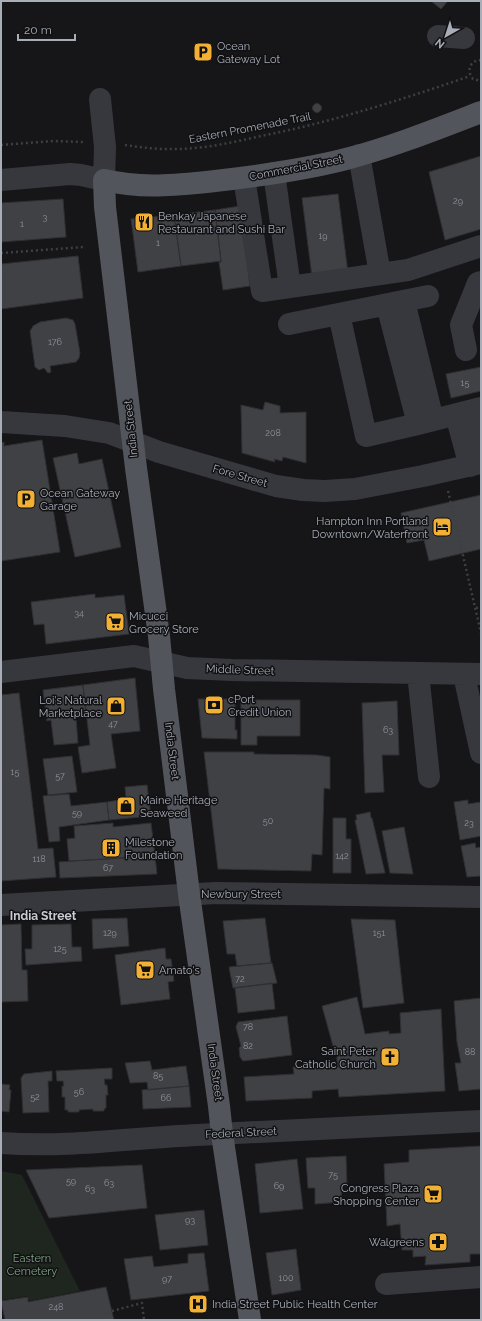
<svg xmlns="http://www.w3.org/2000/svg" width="482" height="1321" font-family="Raleway,sans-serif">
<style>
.green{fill:#1e261f}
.building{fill:#404145;stroke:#303034}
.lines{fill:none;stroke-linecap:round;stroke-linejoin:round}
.path{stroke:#3d3f44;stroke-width:2.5;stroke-dasharray:2 3;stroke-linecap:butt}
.minor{stroke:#37383d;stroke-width:22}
.major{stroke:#53555c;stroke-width:22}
.labels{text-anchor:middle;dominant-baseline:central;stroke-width:3;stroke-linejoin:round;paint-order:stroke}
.number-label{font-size:9px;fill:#8e929b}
.poi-label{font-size:11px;fill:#a8adb8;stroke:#111113;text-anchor:start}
.street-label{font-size:11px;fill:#a8adb8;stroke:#111113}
.park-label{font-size:11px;fill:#7fa381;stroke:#111113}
.neighbourhood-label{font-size:12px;font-weight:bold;fill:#c9ccd4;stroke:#111113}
</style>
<rect width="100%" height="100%" fill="#161618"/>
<path class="green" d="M1 1171 22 1175 80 1291 29 1301 28 1296 1 1300Z"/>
<path class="building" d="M431 1H448L441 9Z
M312.5 108a4.5 4.5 0 1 1 9 0a4.5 4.5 0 1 1-9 0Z
M481 156V229L445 240 429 172Z
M338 194 348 273 312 277 302 198Z
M63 199 66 237 1 242V203Z
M240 206 250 286 223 290 219 262H221V261L215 210Z
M215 210 221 261 181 266 174 215Z
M174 215 181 266 138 272 131 219Z
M78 256 83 298 1 309V264Z
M66 318 73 320 75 324 80 353 79 358 76 362 50 366 51 372 48 373 44 368 39 370 35 367 30 331 32 328 33 326 40 322Z
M481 367V391L451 398 446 374Z
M265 402 280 406V413L306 412V463L283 457 282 461 274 459 275 462 242 453 241 405 263 410Z
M42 440 60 552 1 561V443L4 442V446Z
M77 453 79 464 102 459 121 547 75 557 53 458Z
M481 495V549L429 561 424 540 407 543 401 513Z
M95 594V598L124 595 129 634 46 644 44 624 34 625 31 602Z
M135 678 140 731 111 734 116 768 82 773 78 747 90 745 83 685Z
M83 685 86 716 76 718 78 743 54 745 51 720 47 721 43 690Z
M19 693 38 849 53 848 56 877 1 881V695Z
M198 699H235V730H237V739L202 738Z
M241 700H300V736H257V745H241Z
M397 701 399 755H382L384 792 365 793 362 703Z
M204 752H254V754L317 755 330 757V789L324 788 322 855 312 854 311 871 218 869Z
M72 756 77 792 48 795 43 759Z
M147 785 151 816 109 820 107 802 126 799 125 787Z
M69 794 71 806 107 802 109 820 59 827 60 841 49 842 43 796Z
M468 800V804L481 802V836L460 840 454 802Z
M370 812 371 818H372L385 873 366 874 355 820H357L356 815Z
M333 818H346V839H351V873H333Z
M113 823V827L151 823 155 856 69 861 67 839 75 838 74 826Z
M404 827 413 874 390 873 382 831Z
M475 843 476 848 481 847V876L467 877 461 846Z
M155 856 157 874 60 878 59 862Z
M127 918 129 946 93 949 92 919Z
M265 918 271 963 237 966 235 954H227L223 921Z
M351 919 395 920 404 1003 363 1008Z
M21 924 22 970H27L28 1001 1 1002V925Z
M71 924 72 947H81L82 961 26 965 25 949H32V925Z
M165 948 166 959H171L174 981 168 982 170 999 121 1005 115 955Z
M272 963 277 983 233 988 229 967Z
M272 983 275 1009 238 1013 235 988Z
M357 997 365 1034 389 1031V1034L401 1033 400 1013 441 1009 445 1091 339 1097 338 1089 312 1091V1098L246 1101 244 1077 294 1074 293 1067 337 1066V1048L333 1046 322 1006Z
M481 998V1089L459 1091 455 1063H461L457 1042 454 1001Z
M287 1016 292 1055 243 1061 240 1057 239 1048 241 1046 236 1027 238 1022Z
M150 1061 152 1070 186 1066 189 1086 148 1090 147 1082 130 1083 125 1063Z
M112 1068V1079H104L105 1085H107L108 1095H106V1108L104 1109V1111H93V1109L79 1110V1112H68V1110H65V1097H62V1086H64L63 1081H57L56 1071Z
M52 1071V1081H48L49 1112 23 1113 21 1078 24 1074Z
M1 1084 10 1085 9 1090H11L9 1112 1 1111Z
M189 1086 191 1107 143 1109 142 1090Z
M481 1146V1254H470V1262L425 1265 426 1256 413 1257V1250H402L400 1224 387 1226 384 1164 409 1162V1150Z
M346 1156 347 1186H341L342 1202 315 1204V1188H308L306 1158Z
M297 1159 303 1209 260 1213 255 1164Z
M142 1165 147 1208 49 1218 26 1170Z
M204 1210 208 1245 160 1250 155 1215Z
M296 1249 301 1290 272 1295 266 1253Z
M204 1253 209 1291 131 1300 124 1259 152 1256 154 1267 188 1263V1254Z
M106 1287 114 1320H5L1 1301 28 1297V1302Z"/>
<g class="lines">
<path class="path" d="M481 60C470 60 466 71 473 79L481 81
M1 145 53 141 84 142
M125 145C139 147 153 149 167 149 199 150 230 143 261 136 332 122 401 100 470 76
M1 253 84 247
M448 491 481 633
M476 608 481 607
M112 1311 142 1303 144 1320"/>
<path class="minor" d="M438 36 464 38
M359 155 380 274
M274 173 290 287
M244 178 262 291 408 270 481 246
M1 180 70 174 81 175 104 180 105 147 100 99
M404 301 433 420
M387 305 418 424
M339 314 366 436 418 424 481 408
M289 324 428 296
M466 350 461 325 478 283 481 282
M471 411 481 442
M456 415 470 466
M1 422 65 426 109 433 133 442 159 452 276 486 303 490 325 491 355 489 423 476 481 463
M1 672 134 656 187 668 232 670 481 674
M418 673 429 777
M464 675 481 753
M1 905 216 893 481 897
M1 1143C68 1148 131 1138 197 1135 292 1130 386 1126 481 1121
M386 1284 481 1277"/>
<path class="major" d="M250 1320 222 1134 219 1106 189 894 164 689 159 636 136 468 105 207 104 180C141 189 177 185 215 181 259 176 303 170 346 159 392 147 437 129 481 112"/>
</g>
<defs>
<g id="parking-square" transform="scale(1)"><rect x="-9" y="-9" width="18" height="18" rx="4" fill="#f2b134" stroke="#111113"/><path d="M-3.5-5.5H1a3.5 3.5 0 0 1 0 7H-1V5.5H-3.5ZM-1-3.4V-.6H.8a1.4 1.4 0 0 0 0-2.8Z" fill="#111"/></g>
<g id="restaurant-square" transform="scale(1)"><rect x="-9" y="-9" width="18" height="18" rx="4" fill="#f2b134" stroke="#111113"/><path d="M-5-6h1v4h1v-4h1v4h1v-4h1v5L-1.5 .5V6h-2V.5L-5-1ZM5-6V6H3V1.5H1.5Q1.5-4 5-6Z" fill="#111"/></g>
<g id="hotel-square" transform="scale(1)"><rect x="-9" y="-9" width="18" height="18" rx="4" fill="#f2b134" stroke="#111113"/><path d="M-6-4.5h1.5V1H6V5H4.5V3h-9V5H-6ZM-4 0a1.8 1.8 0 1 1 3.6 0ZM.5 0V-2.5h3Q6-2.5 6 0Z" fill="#111"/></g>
<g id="supermarket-square" transform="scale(1)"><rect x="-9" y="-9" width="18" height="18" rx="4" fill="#f2b134" stroke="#111113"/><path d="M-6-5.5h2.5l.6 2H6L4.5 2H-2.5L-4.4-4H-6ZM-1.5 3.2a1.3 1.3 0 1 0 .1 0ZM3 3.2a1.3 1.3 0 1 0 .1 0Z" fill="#111"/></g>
<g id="bank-square" transform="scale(1)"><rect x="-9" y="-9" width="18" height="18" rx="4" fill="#f2b134" stroke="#111113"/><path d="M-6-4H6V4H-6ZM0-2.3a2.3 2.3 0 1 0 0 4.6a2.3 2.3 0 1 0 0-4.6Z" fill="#111"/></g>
<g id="shop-square" transform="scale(1)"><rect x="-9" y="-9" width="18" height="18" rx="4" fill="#f2b134" stroke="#111113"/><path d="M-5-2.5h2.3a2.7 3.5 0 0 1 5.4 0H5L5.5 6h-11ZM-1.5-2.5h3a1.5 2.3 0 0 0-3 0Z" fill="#111"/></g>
<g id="building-square" transform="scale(1)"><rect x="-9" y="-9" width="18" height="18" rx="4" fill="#f2b134" stroke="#111113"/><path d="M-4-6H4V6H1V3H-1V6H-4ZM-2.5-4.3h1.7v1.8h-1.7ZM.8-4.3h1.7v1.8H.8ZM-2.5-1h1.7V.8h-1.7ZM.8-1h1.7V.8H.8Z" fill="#111"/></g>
<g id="church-square" transform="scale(1)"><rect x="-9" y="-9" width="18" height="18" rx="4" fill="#f2b134" stroke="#111113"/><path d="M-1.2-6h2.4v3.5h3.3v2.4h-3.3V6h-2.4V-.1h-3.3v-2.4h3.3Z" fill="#111"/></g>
<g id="pharmacy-square" transform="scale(1)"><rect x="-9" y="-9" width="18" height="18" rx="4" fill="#f2b134" stroke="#111113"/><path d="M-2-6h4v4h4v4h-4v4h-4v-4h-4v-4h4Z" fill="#111"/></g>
<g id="hospital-square" transform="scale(1)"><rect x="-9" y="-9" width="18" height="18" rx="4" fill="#f2b134" stroke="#111113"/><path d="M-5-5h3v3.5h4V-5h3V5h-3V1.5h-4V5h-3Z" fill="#111"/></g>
</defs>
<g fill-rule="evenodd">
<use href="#parking-square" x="203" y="52"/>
<use href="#restaurant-square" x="144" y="222"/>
<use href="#parking-square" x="26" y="499"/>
<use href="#hotel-square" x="442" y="527"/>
<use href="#supermarket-square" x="115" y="622"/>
<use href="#bank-square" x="214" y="705"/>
<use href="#shop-square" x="116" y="706"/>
<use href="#shop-square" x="126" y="806"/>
<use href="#building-square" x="111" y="848"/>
<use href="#supermarket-square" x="145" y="970"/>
<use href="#church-square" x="390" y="1057"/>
<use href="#supermarket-square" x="433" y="1194"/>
<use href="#pharmacy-square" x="438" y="1242"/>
<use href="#hospital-square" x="198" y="1304"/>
</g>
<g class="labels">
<g class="number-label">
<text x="458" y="201">29</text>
<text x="45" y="217">3</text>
<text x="22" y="224">1</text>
<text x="323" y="236">19</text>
<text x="158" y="243">1</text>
<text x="55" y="342">176</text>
<text x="465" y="383">15</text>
<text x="273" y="433">208</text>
<text x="79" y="613">34</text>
<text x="113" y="724">47</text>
<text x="388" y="730">63</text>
<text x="15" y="772">15</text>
<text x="60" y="776">57</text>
<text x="77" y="813">59</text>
<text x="268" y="821">50</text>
<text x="469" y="823">23</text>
<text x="342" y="856">142</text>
<text x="39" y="859">118</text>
<text x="108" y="868">67</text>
<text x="110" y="933">129</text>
<text x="379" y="933">151</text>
<text x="60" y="949">125</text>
<text x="240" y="979">72</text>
<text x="248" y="1027">78</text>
<text x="248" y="1046">82</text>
<text x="470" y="1052">88</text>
<text x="158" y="1076">85</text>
<text x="79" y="1092">56</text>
<text x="35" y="1097">52</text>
<text x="166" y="1098">66</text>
<text x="333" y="1175">75</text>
<text x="71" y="1181">59</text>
<text x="109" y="1183">63</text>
<text x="279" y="1186">69</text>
<text x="90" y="1189">63</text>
<text x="190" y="1220">93</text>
<text x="286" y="1278">100</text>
<text x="167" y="1279">97</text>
<text x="56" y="1307">248</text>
</g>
<g class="poi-label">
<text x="217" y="46">Ocean<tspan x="217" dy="13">Gateway Lot</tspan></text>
<text x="158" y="216">Benkay Japanese<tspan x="158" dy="13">Restaurant and Sushi Bar</tspan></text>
<text x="40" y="493">Ocean Gateway<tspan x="40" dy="13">Garage</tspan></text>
<text x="428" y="521" text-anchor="end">Hampton Inn Portland<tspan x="428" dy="13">Downtown/Waterfront</tspan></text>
<text x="129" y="616">Micucci<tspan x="129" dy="13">Grocery Store</tspan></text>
<text x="228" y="699">cPort<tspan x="228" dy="13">Credit Union</tspan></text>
<text x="102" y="700" text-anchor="end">Loi's Natural<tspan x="102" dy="13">Marketplace</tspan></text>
<text x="140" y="800">Maine Heritage<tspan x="140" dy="13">Seaweed</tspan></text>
<text x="125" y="842">Milestone<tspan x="125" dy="13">Foundation</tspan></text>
<text x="159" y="970">Amato's</text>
<text x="376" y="1051" text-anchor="end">Saint Peter<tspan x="376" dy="13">Catholic Church</tspan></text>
<text x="419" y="1188" text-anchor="end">Congress Plaza<tspan x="419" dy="13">Shopping Center</tspan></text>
<text x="424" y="1242" text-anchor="end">Walgreens</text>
<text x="212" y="1304">India Street Public Health Center</text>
</g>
<g class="street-label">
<text transform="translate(250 128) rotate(-11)">Eastern Promenade Trail</text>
<text transform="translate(296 168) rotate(-11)">Commercial Street</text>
<text transform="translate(131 429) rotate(-96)">India Street</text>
<text transform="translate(240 476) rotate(16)">Fore Street</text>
<text transform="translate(240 670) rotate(2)">Middle Street</text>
<text transform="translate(172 751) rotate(83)">India Street</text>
<text x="241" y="894">Newbury Street</text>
<text transform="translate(215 1072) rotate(82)">India Street</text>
<text transform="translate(241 1133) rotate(-3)">Federal Street</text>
</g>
<g class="park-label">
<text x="32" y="1258">Eastern<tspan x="32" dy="13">Cemetery</tspan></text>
</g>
<g class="neighbourhood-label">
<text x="43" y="916">India Street</text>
</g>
</g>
<rect width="482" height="1321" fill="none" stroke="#a8adb8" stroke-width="4"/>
<g transform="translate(446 36) rotate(219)" stroke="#111113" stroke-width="3" paint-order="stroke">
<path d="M0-3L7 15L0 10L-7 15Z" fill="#a8adb8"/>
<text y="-6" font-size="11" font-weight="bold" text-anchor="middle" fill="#a8adb8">N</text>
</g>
<path d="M18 34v6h57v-6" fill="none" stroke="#a8adb8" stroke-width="2"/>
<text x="24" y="34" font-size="12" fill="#a8adb8" stroke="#111113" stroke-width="3" paint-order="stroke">20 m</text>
</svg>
